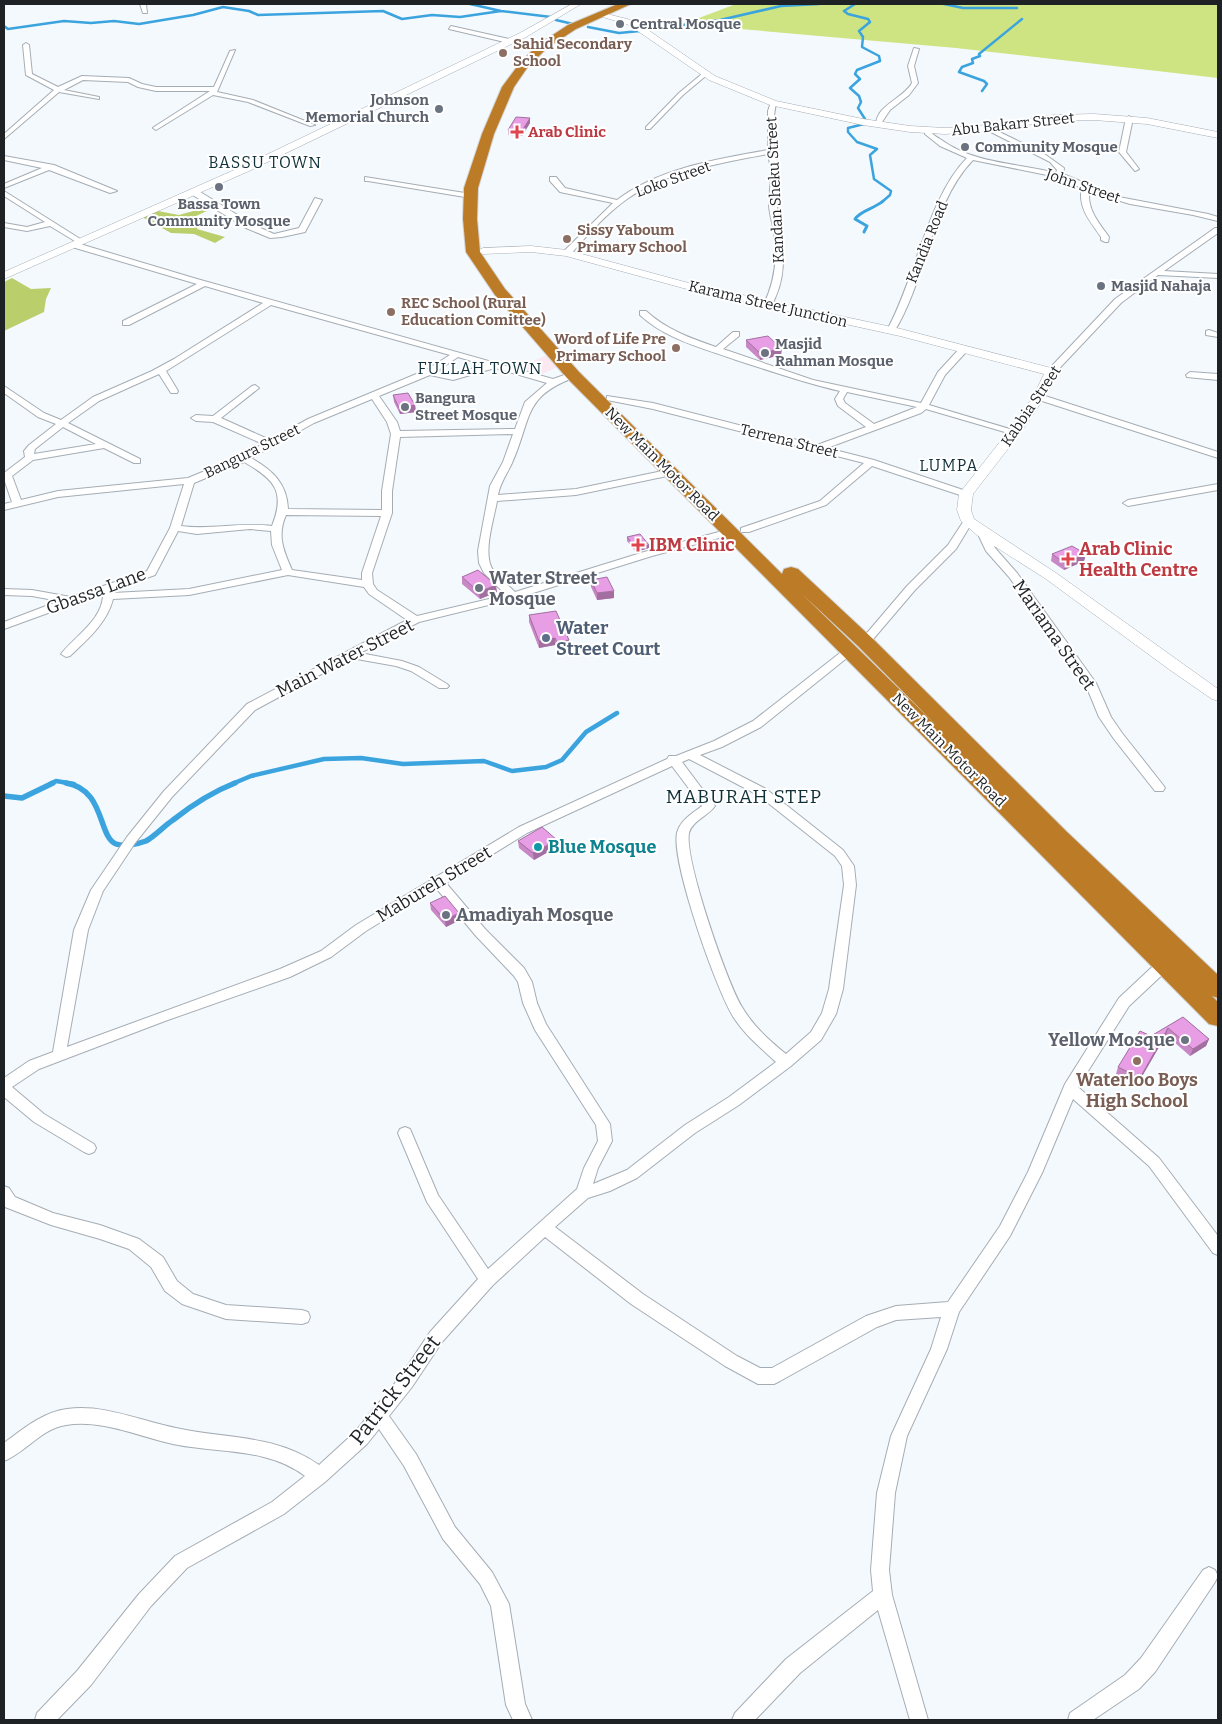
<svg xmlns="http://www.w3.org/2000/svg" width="1222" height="1724" font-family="Bitter,serif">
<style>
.commercial{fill:#fce8f1}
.green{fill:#cee382}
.forest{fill:#bacf6c}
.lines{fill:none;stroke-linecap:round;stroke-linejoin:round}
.stream-far3{stroke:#3ba4de;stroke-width:2.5}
.stream-far2{stroke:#3ba4de;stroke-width:3}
.stream-far1{stroke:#3ba4de;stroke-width:4.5}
.stream{stroke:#3ba4de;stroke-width:5.5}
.street-casing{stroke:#a5adb4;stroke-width:2}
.secondary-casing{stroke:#a5adb4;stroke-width:1}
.highway-casing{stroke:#d2d3d3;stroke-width:2}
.street{fill:#fff;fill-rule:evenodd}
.secondary{fill:#fff;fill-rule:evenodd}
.highway{fill:#bc7b27;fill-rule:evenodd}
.wall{fill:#c788c5}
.shaded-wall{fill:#a26fa0}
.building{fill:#e79ee5;stroke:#a26fa0}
.worship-dot{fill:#6b7280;stroke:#fff;stroke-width:2}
.education-dot{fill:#8d6e63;stroke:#fff;stroke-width:2}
.health-dot{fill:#e0444e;stroke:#fff;stroke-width:2}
.service-dot{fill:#5c6f8a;stroke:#fff;stroke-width:2}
.culture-dot{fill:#0f9aa8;stroke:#fff;stroke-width:2}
.labels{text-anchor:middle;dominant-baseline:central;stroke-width:4;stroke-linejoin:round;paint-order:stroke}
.far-worship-label{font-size:15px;font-weight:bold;fill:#5b616d;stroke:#fff;text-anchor:start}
.far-education-label{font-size:15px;font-weight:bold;fill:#785e54;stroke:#fff;text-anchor:start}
.far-street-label{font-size:15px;fill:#1f2225;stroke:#fff}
.far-health-label{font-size:15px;font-weight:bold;fill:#be3a42;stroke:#fff;text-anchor:start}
.far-neighbourhood-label{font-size:16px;letter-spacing:1px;fill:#11313a;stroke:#fff}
.health-label{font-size:18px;font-weight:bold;fill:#be3a42;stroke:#fff;text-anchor:start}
.worship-label{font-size:18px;font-weight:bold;fill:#5b616d;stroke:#fff;text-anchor:start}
.street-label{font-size:18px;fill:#1f2225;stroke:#fff}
.service-label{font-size:18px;font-weight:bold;fill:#4e5e75;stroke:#fff;text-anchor:start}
.culture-label{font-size:18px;font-weight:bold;fill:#0d838f;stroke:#fff;text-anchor:start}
.education-label{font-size:18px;font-weight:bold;fill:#785e54;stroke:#fff}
.neighbourhood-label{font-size:19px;letter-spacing:1px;fill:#11313a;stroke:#fff}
.near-street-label{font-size:21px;fill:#1f2225;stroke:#fff}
</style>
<rect width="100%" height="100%" fill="#f4f9fe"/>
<path class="commercial" d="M549 354 560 366 542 374 523 369 527 364Z"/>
<path class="green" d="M736 4 1218 5V78L956 48 683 24Z"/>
<path class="forest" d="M204 208 209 210 196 216 203 219 197 229 225 237 215 243 194 234 171 233 142 217 158 211 179 215Z
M12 278 31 289 51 288 46 299 44 312 4 331V282Z"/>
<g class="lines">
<path class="stream-far3" d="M470 4 501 11 551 17
M855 4 844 11 848 14 868 19 870 22 859 31 863 37 862 47 879 56 880 61 857 70 855 74 860 79 850 88 859 96 861 102 858 108 865 119 864 124 848 128V132L857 142 877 149 870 155 874 179 891 191 890 195 882 202
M944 4 963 8H1017
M556 20 573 24
M4 26 8 29 64 21 91 23 114 21 139 24 193 15 223 7 249 11 258 15 383 11 402 19 432 15 460 17 501 11
M588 27 619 33 640 31
M647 30 720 20 781 6 819 4
M982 91 987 84 984 81 959 72 962 67 973 63 972 59 980 56 979 54 1022 19"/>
<path class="stream-far2" d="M864 232 867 226 855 219C861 210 874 209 883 201"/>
<path class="stream-far1" d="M50 784 56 781 74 784
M232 784 251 776 324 759 361 758 403 764 484 761 512 771 546 767 562 760 586 732 617 713"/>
<path class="stream" d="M66 783C105 789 98 837 116 844 124 847 138 844 146 841 155 836 164 826 173 820 192 805 212 792 235 783
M4 796 22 798 53 783"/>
<g class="street-casing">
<path id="street" d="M140 4H146L147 13H143Z
M451 26 509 39 512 41 509 43 449 29Z
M26 43 29 45 32 74 58 87 82 76 129 78 142 84 156 87H214L230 51 235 50 217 92 253 100 315 125 310 126 248 102 213 95 156 130 153 128 154 127 210 91H156L138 87 128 82 83 80 64 90 99 97V99L59 92 4 139V134L54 90 26 75 23 45Z
M914 48 919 49 914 66 918 83 909 95 890 110 880 125H876C876 105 903 99 912 83L908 66Z
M703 73 708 74 683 95 650 129H646V127L679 93Z
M771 102 776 103C773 117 772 138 775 153 776 159 779 166 779 172 780 183 776 195 777 206 781 244 791 272 770 308L763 306C775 282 778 258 774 231 772 222 769 212 769 204 770 183 773 175 768 154 721 163 668 171 627 199 606 214 587 235 570 255H564V251L613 203 560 192 550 181V177H556L565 188 617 200C659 168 718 159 768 150V111Z
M1129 116 1132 118V123L1126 152 1139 169 1135 171 1119 152 1126 118Z
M985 127H989L1043 153 1064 168 1063 174 1119 197 1208 214 1218 217V221L1193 215 1130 204 1091 192 1089 193C1088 211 1099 223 1109 237L1108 242H1105L1101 240V237C1091 222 1080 211 1081 192L1085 189 1052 176 973 160C931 203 926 281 894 332H888L887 330C915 280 928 197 967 158L940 146 925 134V129H929C931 134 935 136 940 139 974 164 1017 163 1056 173L1057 170 1050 162 985 129Z
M4 156 54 165 117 191 110 193 49 170 4 188V184L42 168 4 160Z
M365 177 471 194 475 196 471 198 368 181H365Z
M191 190H197L252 224 274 234 299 228 315 198 322 200 305 232 282 237 270 238 246 228 191 194Z
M4 191 85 242 80 244 197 279 553 379 570 373H576V377C522 396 532 419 512 463 507 474 500 483 498 495L576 489 672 469 677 472 672 475 576 495 497 501C494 519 482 554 493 570 498 578 508 585 515 592L644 552 730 529 735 532 734 534 652 556 517 598 419 622 360 653 402 661 419 667 447 684 449 686 447 688H439L411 671 396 666 351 658 255 710 172 797 135 843 103 891 88 930 67 1047 280 969 321 951 356 925 519 827 667 759 669 756H676L714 741 753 721 845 649H853L854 651 853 653 761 727 722 747 700 755 766 789 843 850 854 866 856 885 843 989 836 1014 821 1040 791 1066 739 1105 695 1133 637 1178 610 1191 588 1198 555 1227 643 1294 737 1356 760 1368H772L866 1316 896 1306 948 1302 1000 1226 1028 1172 1065 1084 1119 998 1151 968 1166 960H1176L1178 963 1176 966 1161 976 1129 1006 1078 1087 1159 1158 1218 1236V1255L1213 1253 1149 1166 1073 1099 1042 1173 1010 1236 959 1312 947 1349 907 1436 895 1493 889 1570 892 1595 928 1720H910L878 1610 800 1673 755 1720H732L735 1713 786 1659 873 1591 871 1570 877 1493 891 1436 931 1349 941 1317 896 1320 877 1327 780 1381 774 1384H758L725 1366 631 1304 545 1237 493 1285 442 1342 412 1387 389 1416 416 1454 455 1527 492 1572 509 1604 525 1704 532 1720H513L506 1705 491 1606 480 1584 443 1539 404 1466 379 1429 367 1444 325 1482 284 1514 187 1568 151 1606 91 1685 57 1720H35L37 1713 77 1671 139 1594 175 1556 272 1502 305 1476C268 1448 221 1453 178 1445 141 1438 104 1419 66 1425 41 1429 26 1452 4 1461V1443C23 1429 43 1412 67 1409 105 1404 140 1421 176 1428 225 1439 275 1434 319 1465L355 1432 400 1377 430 1332 478 1279 427 1202 398 1133 400 1129 405 1127 410 1129 438 1195 488 1269 577 1189 584 1168 598 1141 596 1125 535 1030 523 1003 518 982 514 976 476 936 436 888 366 931 331 957 290 977 165 1021 39 1069 12 1087 44 1114 94 1144 96 1148 94 1152 89 1154 84 1152 34 1122 4 1097V1078L29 1061 53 1052 74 930 91 890 127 837 164 791 247 704 407 620 369 594 364 587 288 575 189 595 113 599C107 623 87 640 70 656L66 657 61 654C75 636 104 619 103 593L4 629V622L59 601 32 596 4 595V589L32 590 71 597 147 571 170 528 184 484 58 497 4 510V504L12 502 4 479V473L25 457 24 451 29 445 56 424 38 417 4 393V386L44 413 61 420 93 397 152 371 174 359 263 303 205 286 129 325H123V321L197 284 72 247V243H78L50 226 27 231 4 227V223L27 227 45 222 4 196ZM271 305 450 355 426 370 308 419 270 440 221 418 259 388 255 385 252 386 213 416 196 415 191 418 196 421 213 422 263 444 241 456 188 478 58 491 21 500 12 476 33 460 104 448 134 463H140V459L68 423 99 401 159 374 171 393H177L178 391 166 371ZM458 357 485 365 453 374 437 371ZM495 368 547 383 525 402 515 429 400 431 397 422 379 396 430 375 453 380ZM372 399 387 422 391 434 382 491V510L288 509C287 483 272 470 251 458L314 423ZM63 427 96 444 34 454 35 449ZM513 434 503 462 490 486 478 551 479 563 484 573 506 595 417 616 377 590 373 584 372 573 392 513V491L400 437ZM244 462C274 479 286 491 272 526 241 522 211 530 181 526L194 483ZM286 515 381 516 362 573V580L292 570C283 550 277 535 286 515ZM250 529 271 531 272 545 282 570 189 589 113 593V590L155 575 178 531 197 534ZM689 759 758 795 835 856 842 866 844 885 829 989 822 1013 811 1032 786 1054C769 1040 753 1026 742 1007 727 983 684 858 689 833 692 821 708 816 715 806L682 762ZM672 766 702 806C693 813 680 820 677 833 671 862 717 992 734 1018 745 1035 761 1048 776 1062L729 1097 685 1125 627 1170 593 1184 598 1168 612 1141 610 1124 546 1024 537 1003 532 982 524 968 486 930 446 883 527 833Z
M1215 228H1218V233L1164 271 1218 274V278L1158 275 1121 303 1054 374H1048V370L1115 299Z
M640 311H646C667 330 690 338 716 347L733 332H739V336L723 349 813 380 921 403 938 372 961 347H967V351L945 375 929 405 1020 432 1015 435 926 409 921 413 827 448 874 460 969 492V496H963L872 466 826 505 749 532H741V528L820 501 864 463 653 409 607 400V396L653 403 817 445 866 427 838 406 835 399 840 391C804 383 771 371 736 360 703 348 667 340 640 315ZM847 392 917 407 874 424 845 403 843 399Z
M1209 330 1218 333V337L1206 335V331Z
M1190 372 1218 374V380L1187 377 1186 375Z
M1039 394 1218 452V458L1036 399 1035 397Z
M1218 484V490L1128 506 1123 503 1128 500Z
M968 518 973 521 956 549 915 590 869 644H861L860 642 861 640 907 586 948 545 965 519Z
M982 529 986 530 995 548 1017 573 1096 683 1111 717 1122 733 1163 785 1165 788 1163 791H1155L1114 739 1099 717 1085 683 1009 577 986 551 977 532Z
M4 1186 9 1188 15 1197 53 1213 100 1225 139 1239 163 1257 177 1281 193 1294 226 1305 302 1310 308 1312 310 1317 308 1322 302 1324 226 1319 182 1304 165 1291 151 1267 129 1249 100 1239 51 1225 5 1207Z
M1209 1567 1215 1570 1218 1576 1215 1582 1155 1672 1139 1689 1093 1720H1068L1070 1713 1125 1675 1141 1658 1203 1570Z"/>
</g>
<g class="secondary-casing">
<path id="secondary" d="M572 4H581L526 37 249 171 4 279V272L241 167 520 33Z
M603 13 635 21 715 76 776 101 863 119 910 126 945 128 987 125 1054 115 1094 114 1147 118 1218 132V138L1147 124 1094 120 1054 121 987 131 945 134 910 132 863 125 770 105 709 80 629 25 603 17Z
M531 246 567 250 696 285 901 329 1055 369 1057 372 1045 397 1021 432 973 494 971 510 974 519 1056 573 1218 689V701L1212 699 1170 670 1046 579 977 535 961 521 957 510 959 494 1010 429 1033 397 1044 374 900 336 694 291 566 256 531 252 483 254 478 251 483 248Z"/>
</g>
<g class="highway-casing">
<path id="highway" d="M618 4H631L576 29 547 48 527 68 514 87 494 134 478 188 477 219 480 252 505 289 579 372 782 574 784 569 791 567 798 569 872 638 1067 832 1218 975V998L1212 996 1218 1002V1026L1209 1024 567 378 495 295 466 252 463 219 464 188 482 134 502 87 519 64 539 44 568 25ZM802 594 858 646 938 727Z"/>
</g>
<use href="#street" class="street"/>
<use href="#secondary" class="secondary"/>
<use href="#highway" class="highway"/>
</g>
<path class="wall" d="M530 118V123L522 136 508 135V130Z
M746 340 781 355 760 360 746 347Z
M393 395 415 405 416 412 400 414 394 402Z
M627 537 649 548 636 552 627 541Z
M1052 554H1086L1084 561 1064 570 1051 561Z
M462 577 497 592 480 599 462 584Z
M591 580 614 598 597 600 591 587Z
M529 615 569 640V647L557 649 555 645 539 648 529 622Z
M518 841 557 847 534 860 519 848Z
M430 903 459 913 460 920 446 927 431 910Z
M1183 1017 1209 1039 1206 1046 1190 1056 1166 1035 1137 1085 1116 1074 1118 1067 1151 1036Z"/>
<path class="shaded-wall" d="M530 118V123L522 136V131Z
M782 349 781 355 760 360V353Z
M415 405 416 412 400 414 399 408Z
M649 545V548L636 552V548Z
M1086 554 1084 561 1064 570 1065 563Z
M496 585 497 592 480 599 479 592Z
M614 591V598L597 600V593Z
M555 638V645L539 648V641Z
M569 640V647L557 649V642Z
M557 840V847L534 860 533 853Z
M459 913 460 920 446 927 445 920Z
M1168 1028 1166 1035 1137 1085 1140 1078Z
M1209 1039 1206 1046 1190 1056 1193 1049Z"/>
<path class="building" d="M516 117 530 118 522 131 508 130Z
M768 336 782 349 760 353 746 340Z
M408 393 415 405 399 408 393 395Z
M640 534 649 545 636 548 627 537Z
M1072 546 1086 554 1065 563 1052 554Z
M478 570 496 585 479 592 462 577Z
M607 577 614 591 597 593 591 580Z
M556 611 569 640 557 642 555 638 539 641 529 615Z
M542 827 557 840 533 853 518 841Z
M445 896 459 913 445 920 430 903Z
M1183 1017 1209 1039 1193 1049 1168 1028 1140 1078 1118 1067 1140 1031 1151 1036Z"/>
<g class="worship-dot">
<circle cx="620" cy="24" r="5"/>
<circle cx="439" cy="109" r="5"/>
<circle cx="965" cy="147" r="5"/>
<circle cx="219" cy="187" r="5"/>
<circle cx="1101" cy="286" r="5"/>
<circle cx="765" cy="353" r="5"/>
<circle cx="405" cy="407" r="5"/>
<circle cx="479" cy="588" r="5"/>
<circle cx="446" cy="915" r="5"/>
<circle cx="1185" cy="1040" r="5"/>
</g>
<g class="education-dot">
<circle cx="503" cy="53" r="5"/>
<circle cx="567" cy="239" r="5"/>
<circle cx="391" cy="312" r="5"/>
<circle cx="676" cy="348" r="5"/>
<circle cx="1137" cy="1061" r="5"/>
</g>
<g class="health-dot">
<path d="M514.5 124.5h5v5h5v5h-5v5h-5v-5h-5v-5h5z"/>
<path d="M635.5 537.5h5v5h5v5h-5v5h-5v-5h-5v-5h5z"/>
<path d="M1065.5 551.5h5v5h5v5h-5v5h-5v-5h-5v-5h5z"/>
</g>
<circle class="service-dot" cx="546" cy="638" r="5"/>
<circle class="culture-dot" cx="538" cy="847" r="5"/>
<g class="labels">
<g class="far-worship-label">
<text x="630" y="24">Central Mosque</text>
<text x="429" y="100" text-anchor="end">Johnson<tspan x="429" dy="17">Memorial Church</tspan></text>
<text x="975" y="147">Community Mosque</text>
<text x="219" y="204" text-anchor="middle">Bassa Town<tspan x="219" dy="17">Community Mosque</tspan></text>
<text x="1111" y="286">Masjid Nahaja</text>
<text x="775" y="344">Masjid<tspan x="775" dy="17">Rahman Mosque</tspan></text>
<text x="415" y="398">Bangura<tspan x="415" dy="17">Street Mosque</tspan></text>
</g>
<g class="far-education-label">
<text x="513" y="44">Sahid Secondary<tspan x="513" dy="17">School</tspan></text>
<text x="577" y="230">Sissy Yaboum<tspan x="577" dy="17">Primary School</tspan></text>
<text x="401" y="303">REC School (Rural<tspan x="401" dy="17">Education Comittee)</tspan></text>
<text x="666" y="339" text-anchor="end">Word of Life Pre<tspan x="666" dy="17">Primary School</tspan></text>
</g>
<g class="far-street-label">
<text transform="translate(1013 124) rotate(-6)">Abu Bakarr Street</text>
<text transform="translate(673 179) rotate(-20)">Loko Street</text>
<text transform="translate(1083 186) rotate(19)">John Street</text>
<text transform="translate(775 190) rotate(-93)">Kandan Sheku Street</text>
<text transform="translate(927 242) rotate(-68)">Kandia Road</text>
<text transform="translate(768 304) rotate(13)">Karama Street Junction</text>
<text transform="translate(1031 406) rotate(-56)">Kabbia Street</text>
<text transform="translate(789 441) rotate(14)">Terrena Street</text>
<text transform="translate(252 451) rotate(-26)">Bangura Street</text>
<text transform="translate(662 464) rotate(45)">New Main Motor Road</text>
<text transform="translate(949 750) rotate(45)">New Main Motor Road</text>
</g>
<g class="far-health-label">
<text x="528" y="132">Arab Clinic</text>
</g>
<g class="far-neighbourhood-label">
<text x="265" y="162">BASSU TOWN</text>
<text x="480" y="368">FULLAH TOWN</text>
<text x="949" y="465">LUMPA</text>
</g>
<g class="health-label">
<text x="649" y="545">IBM Clinic</text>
<text x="1079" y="549">Arab Clinic<tspan x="1079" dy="21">Health Centre</tspan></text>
</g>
<g class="worship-label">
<text x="489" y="578">Water Street<tspan x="489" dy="21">Mosque</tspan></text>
<text x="456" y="915">Amadiyah Mosque</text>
<text x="1175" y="1040" text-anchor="end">Yellow Mosque</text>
</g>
<g class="street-label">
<text transform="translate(96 591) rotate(-20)">Gbassa Lane</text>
<text transform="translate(1054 635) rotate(55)">Mariama Street</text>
<text transform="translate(345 658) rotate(-27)">Main Water Street</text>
<text transform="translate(434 884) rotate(-31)">Mabureh Street</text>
</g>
<g class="service-label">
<text x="556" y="628">Water<tspan x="556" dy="21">Street Court</tspan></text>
</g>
<g class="culture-label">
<text x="548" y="847">Blue Mosque</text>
</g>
<g class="education-label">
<text x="1137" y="1080">Waterloo Boys<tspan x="1137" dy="21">High School</tspan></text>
</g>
<g class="neighbourhood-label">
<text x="744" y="796">MABURAH STEP</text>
</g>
<g class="near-street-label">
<text transform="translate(395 1390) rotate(-52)">Patrick Street</text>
</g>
</g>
<rect width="1222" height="1724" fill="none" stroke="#1f2225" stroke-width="10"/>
</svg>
